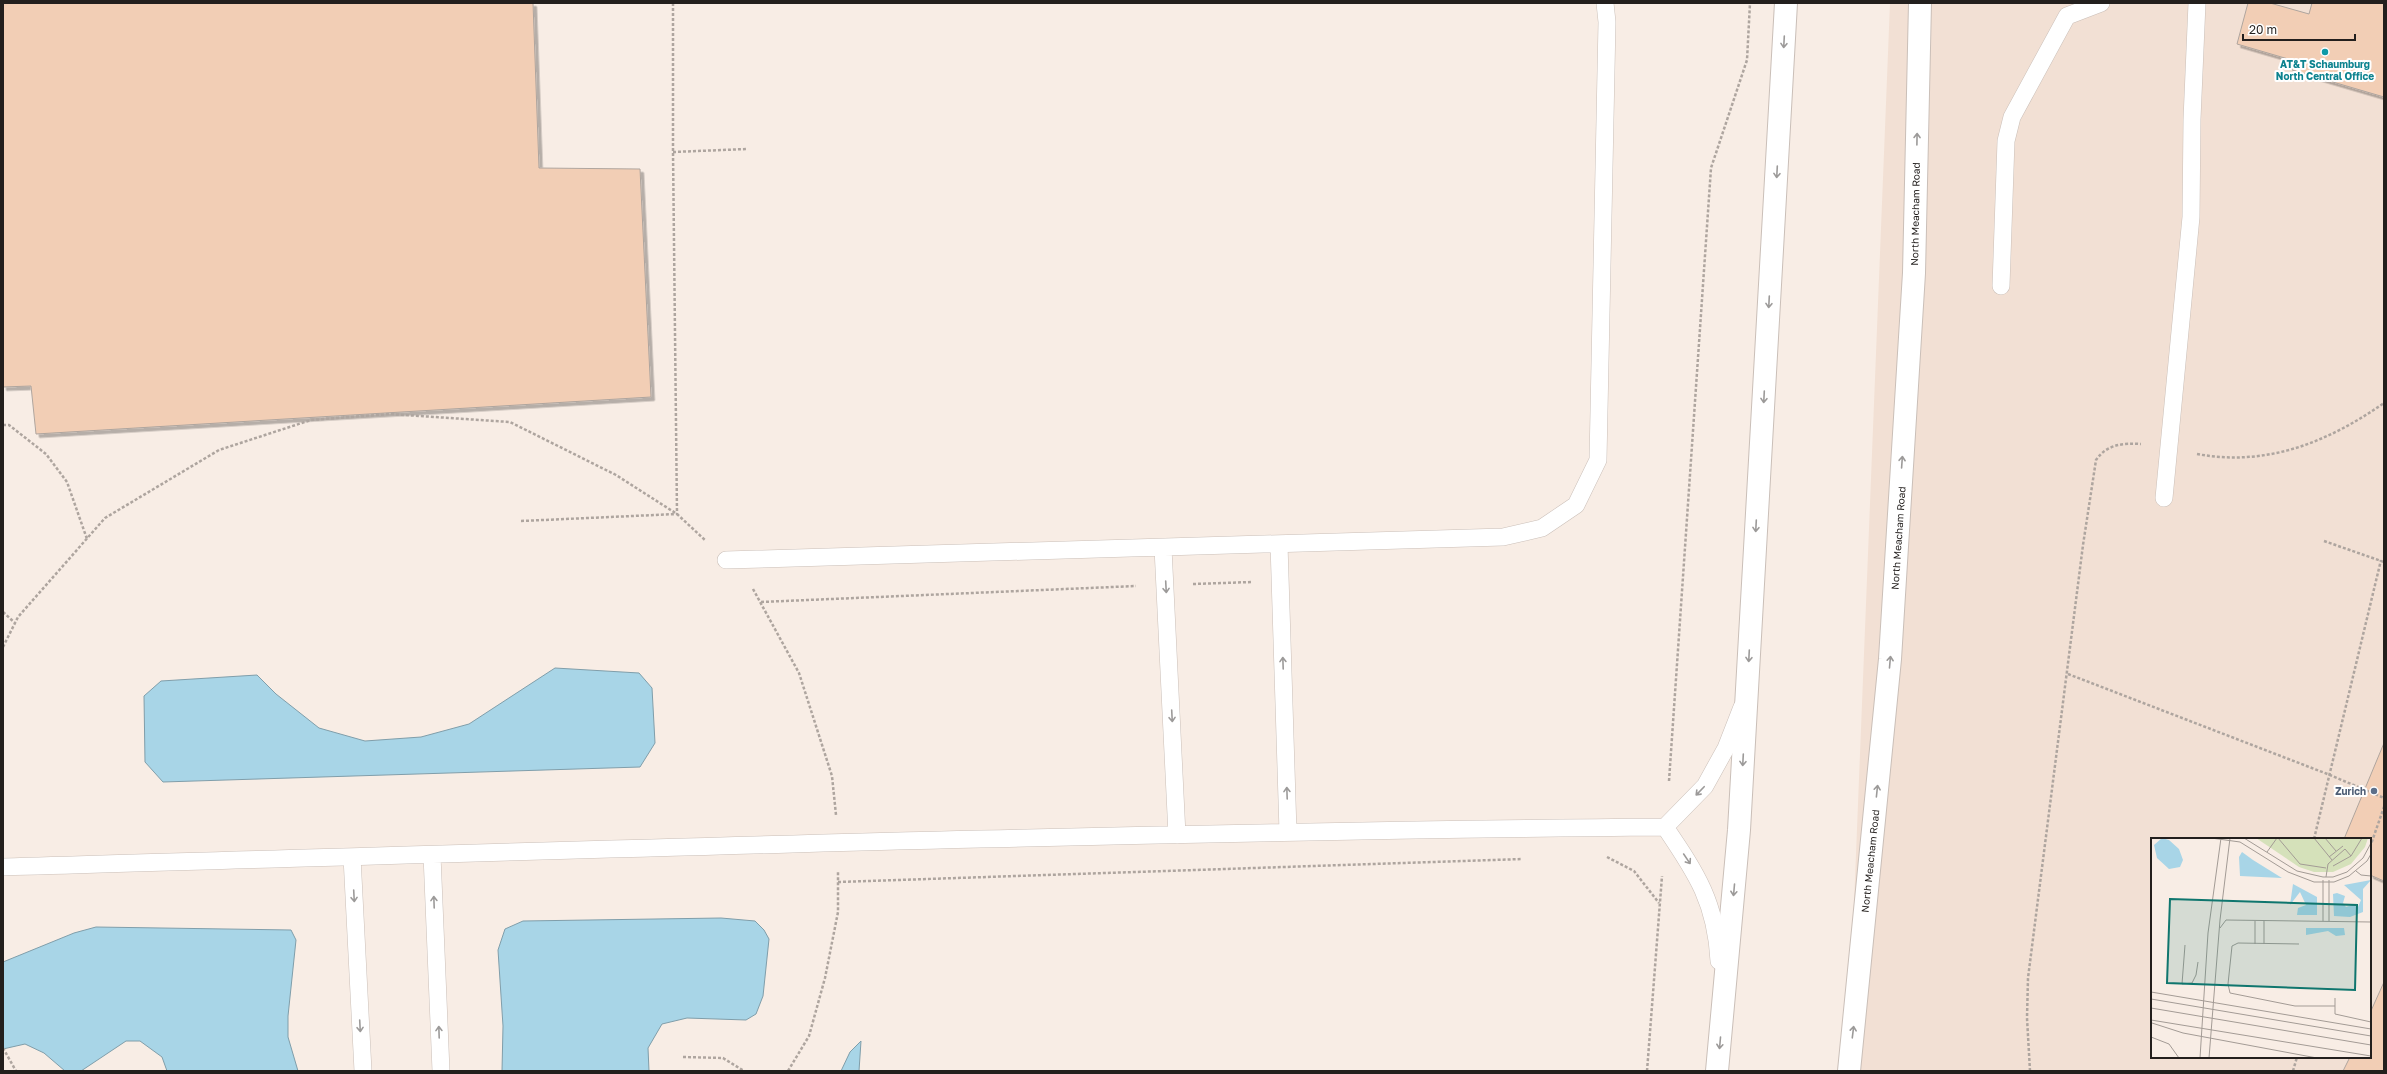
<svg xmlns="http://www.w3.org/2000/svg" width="2387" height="1074" font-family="'Golos Text',sans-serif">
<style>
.built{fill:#f2e0d4;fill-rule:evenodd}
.water{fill:#a8d5e7;stroke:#809eaa}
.building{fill:#f2ceb5;stroke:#afa59e;filter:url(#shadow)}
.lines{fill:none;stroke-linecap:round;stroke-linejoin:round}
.lane-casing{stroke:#cabfb8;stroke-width:18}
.secondary-casing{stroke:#cabfb8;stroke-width:24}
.path{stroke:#aea59f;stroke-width:2.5;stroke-dasharray:3 2;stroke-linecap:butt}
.lane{stroke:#fff;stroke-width:17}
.secondary{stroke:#fff;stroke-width:22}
.oneway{stroke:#9c9a99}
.culture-dot{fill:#0f9aa8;stroke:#fff;stroke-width:1.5}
.service-dot{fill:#5c6f8a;stroke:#fff;stroke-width:1.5}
.labels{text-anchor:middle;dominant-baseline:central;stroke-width:4;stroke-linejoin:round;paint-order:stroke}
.culture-label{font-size:10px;font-weight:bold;fill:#0d838f;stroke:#fff}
.street-label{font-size:10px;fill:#231f1d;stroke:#fff}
.service-label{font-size:10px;font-weight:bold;fill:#4e5e75;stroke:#fff;text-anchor:end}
.inset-road{fill:none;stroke:#a39b95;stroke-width:1}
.view{fill:#0f766e;fill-opacity:0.15;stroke:#0f766e;stroke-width:2}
.inset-edge{fill:none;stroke:#231f1d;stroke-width:2}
</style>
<defs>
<filter id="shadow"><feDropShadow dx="3.5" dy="3.5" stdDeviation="0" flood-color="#0004"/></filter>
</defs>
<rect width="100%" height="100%" fill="#f8ede5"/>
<path class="built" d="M1890 3H2384V1071H1844L1851 979ZM2152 839H2370V1057H2152Z"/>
<path class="water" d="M555 668 639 673 652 688 655 743 640 767 163 782 145 762 144 696 161 681 257 675 276 694 319 728 365 741 421 737 469 724Z
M721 918 755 921 764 930 769 939 763 996 756 1014 746 1020 687 1018 662 1024 648 1048 649 1071H502L503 1026 498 950 505 929 523 921Z
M96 927 291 930 296 940 288 1016V1037L298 1071H167L162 1057 140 1041H126L81 1071H65L44 1053 25 1044 3 1049V962L74 933Z
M861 1041 859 1071H841L850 1052Z"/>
<path class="building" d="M3 3H533L539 168 640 169 651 397 36 434 31 386 3 387Z
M2248 3H2270L2309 14 2312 3H2384V97L2292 70 2295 61 2237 44Z
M2384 743V881L2370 875V839H2344Z
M2384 982V1071H2343L2350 1057H2370V1013Z"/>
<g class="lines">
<g class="lane-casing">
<path id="lane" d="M2001 286 2006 141 2012 117 2067 16 2101 3
M2164 498 2191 217 2192 119 2197 3
M1279 544 1288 832
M1163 548 1177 835
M726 560 1503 537 1542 528 1576 505 1598 460 1607 22 1605 3
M1665 827C1697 874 1716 903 1719 961
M432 855 441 1071
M352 857 363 1071
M3 867C557 851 1111 832 1665 827L1705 786 1726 748 1742 707"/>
</g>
<g class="secondary-casing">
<path id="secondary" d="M1717 1071 1739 830 1786 3
M1849 1071 1890 659 1914 273 1920 3"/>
</g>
<path class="path" d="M673 3V152L677 514
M673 152 747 149
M3 425H9L46 454 67 482 87 539
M2197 454C2267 467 2328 442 2384 403
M521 521 677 514
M2324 541 2384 562
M1193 584 1252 582
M753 589 799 673 832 776 836 815
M761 602 1136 586
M3 612 15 623
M3 647 18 617 105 518 219 450 311 420 390 414 510 422 616 475 677 514 706 541
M2068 674 2330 775 2384 798
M1669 781 1711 168 1747 60 1750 3
M2314 839 2381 560
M2370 847 2384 807
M1607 857 1634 871 1659 903
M838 882 1522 859
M3 1048 16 1071
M683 1057 723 1058 744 1071
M788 1071 809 1036 825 978 838 912V871
M1647 1071 1662 876
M2030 1071 2027 1018 2028 978 2083 545 2096 460C2107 444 2123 443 2141 444
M2293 1071 2297 1057"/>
<use href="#lane" class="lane"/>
<use href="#secondary" class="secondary"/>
</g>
<defs><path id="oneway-shaft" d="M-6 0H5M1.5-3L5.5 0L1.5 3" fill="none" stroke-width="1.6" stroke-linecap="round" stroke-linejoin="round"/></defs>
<g class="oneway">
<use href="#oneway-shaft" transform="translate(1784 42) rotate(93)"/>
<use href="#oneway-shaft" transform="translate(1917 139) rotate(-89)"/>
<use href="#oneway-shaft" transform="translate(1777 172) rotate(93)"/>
<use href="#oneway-shaft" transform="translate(1769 302) rotate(93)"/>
<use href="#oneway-shaft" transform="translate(1764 397) rotate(93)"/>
<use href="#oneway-shaft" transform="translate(1902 462) rotate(-86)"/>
<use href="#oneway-shaft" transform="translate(1756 526) rotate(93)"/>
<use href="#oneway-shaft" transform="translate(1166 587) rotate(87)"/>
<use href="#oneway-shaft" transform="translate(1749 656) rotate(93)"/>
<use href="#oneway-shaft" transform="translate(1890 662) rotate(-85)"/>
<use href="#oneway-shaft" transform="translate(1283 663) rotate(-92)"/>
<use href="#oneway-shaft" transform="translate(1172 716) rotate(87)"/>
<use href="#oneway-shaft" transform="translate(1743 760) rotate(93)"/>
<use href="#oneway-shaft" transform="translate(1700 791) rotate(134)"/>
<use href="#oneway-shaft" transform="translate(1877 791) rotate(-84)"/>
<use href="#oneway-shaft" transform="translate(1287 793) rotate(-92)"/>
<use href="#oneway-shaft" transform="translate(1687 859) rotate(56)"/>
<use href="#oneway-shaft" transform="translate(1734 890) rotate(95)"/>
<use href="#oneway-shaft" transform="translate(354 896) rotate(87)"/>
<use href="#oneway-shaft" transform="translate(434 902) rotate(-92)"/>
<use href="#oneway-shaft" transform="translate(360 1026) rotate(87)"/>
<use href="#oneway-shaft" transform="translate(439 1032) rotate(-92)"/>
<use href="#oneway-shaft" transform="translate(1853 1032) rotate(-83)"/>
<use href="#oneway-shaft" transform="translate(1720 1043) rotate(95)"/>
</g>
<circle class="culture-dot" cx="2325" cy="52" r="4"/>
<circle class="service-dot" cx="2374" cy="791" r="4"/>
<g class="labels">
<g class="culture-label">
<text x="2325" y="64">AT&amp;T Schaumburg<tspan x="2325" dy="12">North Central Office</tspan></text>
</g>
<g class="street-label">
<text transform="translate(1915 214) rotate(-89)">North Meacham Road</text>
<text transform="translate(1898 538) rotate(-86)">North Meacham Road</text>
<text transform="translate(1870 861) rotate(-84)">North Meacham Road</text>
</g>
<g class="service-label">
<text x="2366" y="791">Zurich</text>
</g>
</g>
<g transform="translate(2151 838)">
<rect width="220" height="220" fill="#f8ede5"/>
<path d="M105 0H217L214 9 200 26 182 34H163L148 29Z" fill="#d5e1ba"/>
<path d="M11 0 18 2 28 11 32 22 29 29 18 31 6 20 3 7ZM91 14 102 22 131 40 89 38 88 19ZM220 42 212 51V74L199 79 183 78 182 56 186 55 194 58 192 65 195 69 201 67 207 69 210 62 193 47ZM142 46 166 59V77H146L147 70 155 67 149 54 139 67ZM155 90H193L194 97 185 98 177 93 155 97Z" fill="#a8d5e7"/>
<path class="inset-road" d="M60 0 89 4 137 34 163 44H183L198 38 216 23 220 16M93 0 146 33 172 39H182L196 34 212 20 220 5M127 0 149 26 175 30M163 0 181 22M174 0 185 13M116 14 126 0M200 18 211 0M178 19 192 8M205 33 210 37 220 38M175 39 177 26 194 11 200 18 182 28M178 42V83M113 83V106M172 83V42M69 90 75 82 220 84M104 106V83M148 106 87 105 81 108 77 146 79 155 144 168H184M34 107 31 146 41 145 45 137 47 124M0 154 220 191M184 160V176L220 184M0 161 220 198M0 170 220 207M0 182 220 218M1 185 32 195 166 220M0 199 18 206 28 220M49 220 57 95 70 0M58 220 69 82 79 0"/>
<path class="view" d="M19 61 206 67 204 152 16 145Z"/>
<rect width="220" height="220" class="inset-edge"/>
</g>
<rect width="2387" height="1074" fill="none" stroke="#231f1d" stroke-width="8"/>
<path d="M2243 34v6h112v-6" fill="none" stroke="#231f1d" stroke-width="2"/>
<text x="2249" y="34" font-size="12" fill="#231f1d" stroke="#ffffff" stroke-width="3" paint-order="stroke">20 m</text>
</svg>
